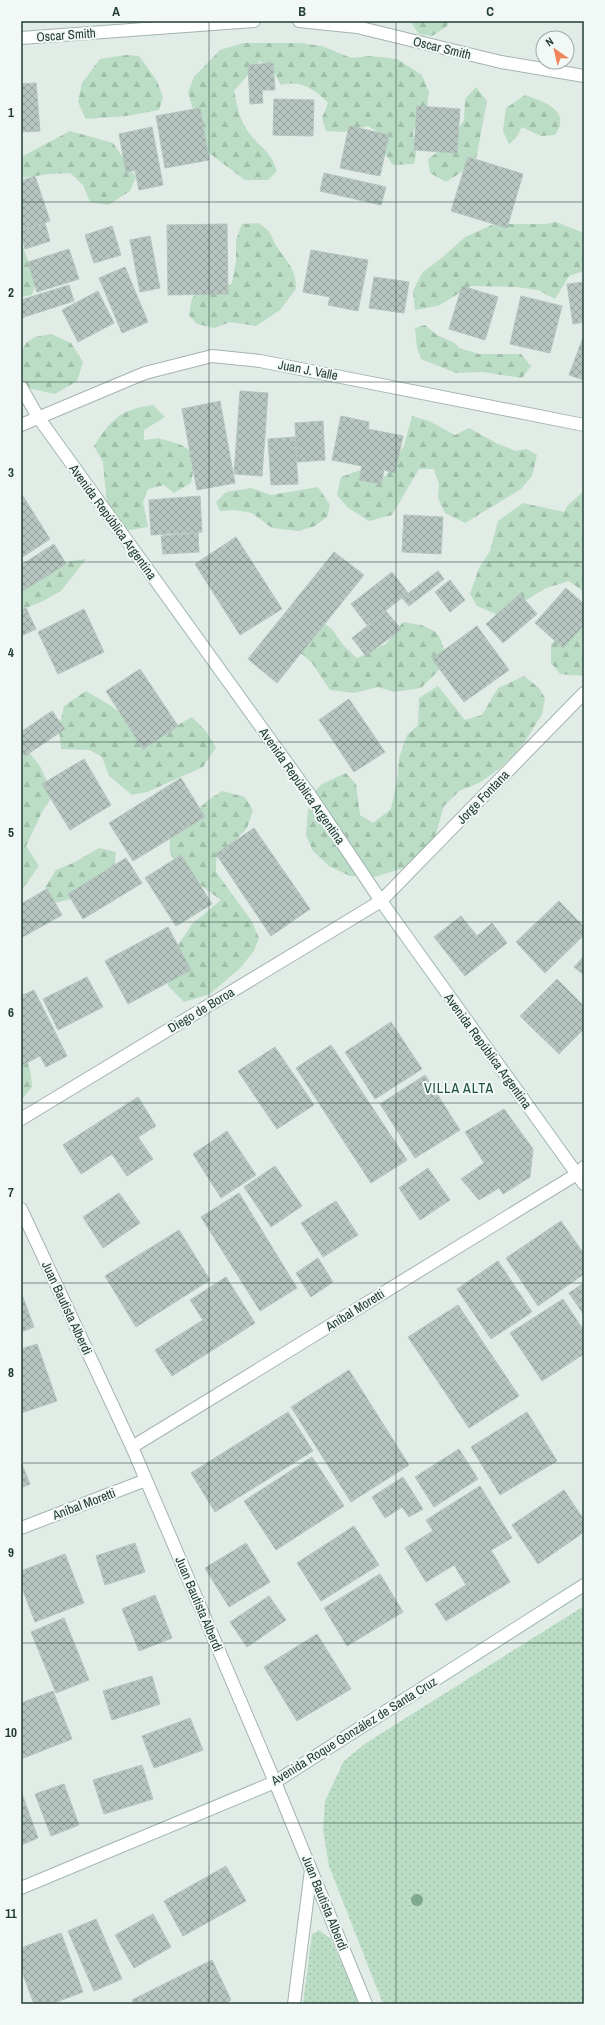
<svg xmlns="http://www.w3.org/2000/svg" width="605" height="2025" font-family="'Archivo Narrow',sans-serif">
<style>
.forest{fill:url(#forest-firs)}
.park{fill:url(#park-dots)}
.building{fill:url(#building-cross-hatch);stroke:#b4c5bf}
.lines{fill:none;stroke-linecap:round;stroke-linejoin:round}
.street-casing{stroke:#a4b4ae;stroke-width:14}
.secondary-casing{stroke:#a0b7b0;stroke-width:14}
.street{stroke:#fff;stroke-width:12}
.secondary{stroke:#fff;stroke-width:12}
.tree{fill:#7ea991}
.grid{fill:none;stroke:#223c36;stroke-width:1;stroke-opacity:0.55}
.labels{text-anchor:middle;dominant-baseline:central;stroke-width:4;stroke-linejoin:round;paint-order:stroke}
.street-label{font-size:13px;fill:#223c36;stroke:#f2f8f5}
.neighbourhood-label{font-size:14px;letter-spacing:1px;fill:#1e4e44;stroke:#f2f8f5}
.neatline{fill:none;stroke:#223c36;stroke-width:1.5}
.grid-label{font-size:13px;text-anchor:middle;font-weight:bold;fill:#223c36}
</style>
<defs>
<pattern id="forest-firs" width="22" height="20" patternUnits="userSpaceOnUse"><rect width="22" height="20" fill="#bbdcc5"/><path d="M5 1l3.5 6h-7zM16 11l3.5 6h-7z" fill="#a0beaa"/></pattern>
<pattern id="park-dots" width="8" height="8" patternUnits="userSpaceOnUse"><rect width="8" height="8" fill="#bbdcc5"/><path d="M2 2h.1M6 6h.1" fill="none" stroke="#a0beaa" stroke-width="1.8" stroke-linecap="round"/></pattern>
<pattern id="building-cross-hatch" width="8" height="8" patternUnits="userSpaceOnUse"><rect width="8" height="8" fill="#b7c6c0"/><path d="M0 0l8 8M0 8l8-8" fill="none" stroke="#94a29d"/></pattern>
</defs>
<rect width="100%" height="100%" fill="#e1ece7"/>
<path class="forest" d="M410 21H449L447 26 432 36 419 34Z
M243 43H300L322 46 351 58 370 56 397 59 422 75 429 92 427 107 417 119 413 134 416 154 414 164 393 165 382 150 379 133 368 126 344 132 326 131 322 118 328 103C314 89 302 80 281 85L272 69 260 61 234 91C237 105 240 123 250 134 263 151 269 148 277 171L268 180H245L205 150 188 92 194 77 220 50Z
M126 55 139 56 157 81 163 97 159 110 127 116 86 119 78 102 82 83 100 59Z
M476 87 487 101 476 159 460 173 446 182 430 173 428 159 449 144 464 120 465 99Z
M525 95C544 102 572 110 555 135L541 136 522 127 516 138 509 144 503 131 506 108Z
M70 131 113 143 136 177 130 191 108 205 90 202 83 185 70 173 49 174 21 178V157Z
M556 222 584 233V271L569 276 555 299 538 290 516 287 471 286 438 306 415 310 413 291 422 273 444 256 465 237 494 224H545Z
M258 223C273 232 269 234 277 247 288 264 296 268 296 289L280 310 256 326 230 322 214 328 197 324 189 315 192 298 200 289 226 287 232 283 236 260V240L242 224Z
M21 241 36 283 32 295 21 297Z
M425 325 437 335 455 343 459 348 479 354H521L531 366 522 378 483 372 456 373 421 359 417 348 415 328Z
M51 334 71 343 83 362 77 381 55 394 28 388 21 377V353L26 343 35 337Z
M153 405 165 417 144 430V440L158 438 179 444 192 451 195 462 191 483 174 493 164 485 148 489 143 502 148 527 125 531 110 515 106 495 103 462 94 446C112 419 119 410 153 405Z
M412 416 429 421 455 435 469 428 496 443 516 451 526 449 537 455 532 476 521 489 465 523 445 513 438 498 439 484 434 469H419L392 515 369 521 347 507 337 495 341 477 363 469 371 479 386 476 404 446Z
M318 487 330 505 327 517 315 526 299 531 272 528 252 513 234 510 220 511 216 502 226 492 251 488 271 495Z
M584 491V592L569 581 546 588 500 616 477 606 470 594 479 568 490 551 498 521 523 503 564 512 568 505Z
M86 559 61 591 43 601 21 610V578L43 576 71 561Z
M317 618 332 629 343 645 357 658 386 644 403 622 421 625 436 632 441 640 445 654 438 671 421 688 394 692 378 687 354 693 330 690 312 663 302 654 291 640Z
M584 623V676L560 674 551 663V644L573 627Z
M524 676 539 688 545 698 542 714 522 746 499 769 479 783 459 791 444 806 435 837 409 866 375 877 350 876 329 866 313 851 306 835 308 810 314 792 322 784 346 773 356 784 360 815 373 823 391 809 397 781 399 758 407 735 418 725 419 698 438 686 465 720 482 715 498 688Z
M86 691 110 705 154 738 192 717 205 730 216 747 203 767 147 792 132 795 109 776 102 757 90 750 61 749 59 729 64 706Z
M21 743 40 766 53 795 42 812 26 846 39 866 21 891Z
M222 791 245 797 253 810 247 828 233 843 219 852 216 861V872L251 920 259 938 254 951 240 968 210 994 184 1002 168 986 169 959 192 924 221 900C208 890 172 868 170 850 169 846 170 839 171 835L207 801Z
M99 848 116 852 114 868 75 898 55 903 45 888 56 870 73 863Z
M21 1055C31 1063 31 1075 32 1087L21 1100Z"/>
<path class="park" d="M584 1606V2004H383L329 1866 323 1830 325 1801 344 1761 366 1743Z
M319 1930 331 1939 359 2004H303L312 1934Z"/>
<path class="building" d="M273 63 275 90H262L263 103 250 104 248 65Z
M36 83 40 131 21 132V84Z
M274 99 314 100 313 136 273 135Z
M417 106 460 109 457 153 414 150Z
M200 108 209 160 165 168 156 116Z
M349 126 389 135 380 176 340 168Z
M152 127 163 185 139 190 135 170 126 172 119 134Z
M468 157 523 174 507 228 451 211Z
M324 173 386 187 381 205 320 191Z
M35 176 50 221 21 230V181Z
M45 223 50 241 25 249 21 231Z
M227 224 228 294 168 295 167 225Z
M112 226 121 255 94 263 85 235Z
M150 236 160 288 140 292 130 240Z
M69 249 79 279 37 292 28 262Z
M311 250 368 260 358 311 328 305 330 297 303 292Z
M125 267 148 322 122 333 99 278Z
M374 277 409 282 404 313 369 308Z
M584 282V322L573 324 567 284Z
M69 285 74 301 21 318V300Z
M462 286 498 297 485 340 449 329Z
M98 291 114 323 78 342 62 310Z
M521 296 562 306 550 353 510 344Z
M584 335V380L569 375Z
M240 391 268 393 262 476 234 474Z
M220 401 235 483 197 490 182 409Z
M341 416 369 422 368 429 403 436 395 473 384 470 381 484 359 480 362 466 332 460Z
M323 421 325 460 297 462 295 423Z
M295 437 298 484 271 485 268 439Z
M21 493 50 539 21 558Z
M200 496 202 532 151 535 149 500Z
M404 515 443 517 441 554 402 552Z
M198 533 199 552 163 554 161 536Z
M236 537 282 609 240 635 195 564Z
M54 544 66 564 21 592V565Z
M334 552 364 575 277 683 248 659Z
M438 571 444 579 409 606 402 598Z
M392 572 408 593 367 625 351 604Z
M450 580 465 600 450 612 435 592Z
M566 588 584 604V625L563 648 535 623Z
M520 594 537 614 503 643 486 624Z
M26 608 36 629 21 636V610Z
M84 609 104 652 58 674 38 632Z
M386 611 401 629 366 656 352 638Z
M477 626 509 670 464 702 432 659Z
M140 669 178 726 143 749 106 691Z
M349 699 385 752 354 772 319 720Z
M52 711 65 729 25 756 21 750V732Z
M84 759 111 805 70 830 42 784Z
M181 778 205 817 133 861 109 823Z
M254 828 310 909 271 936 216 854Z
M181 855 212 904 176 926 145 878Z
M126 858 142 883 83 919 68 894Z
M47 889 62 915 21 938V904Z
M559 901 584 927V935L545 973 516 942Z
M461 916 477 936 492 923 507 943 465 976 434 937Z
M168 927 191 970 128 1004 105 961Z
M584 956V975L574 967Z
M87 977 103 1007 58 1030 43 999Z
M557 979 584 1006V1029L559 1054 520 1016Z
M34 990 67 1056 46 1067 40 1056 21 1066V996Z
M391 1022 422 1069 375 1099 345 1052Z
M331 1045 407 1160 371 1183 296 1068Z
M275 1047 314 1105 277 1129 238 1071Z
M425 1075 460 1130 415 1158 380 1104Z
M138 1097 156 1126 138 1137 153 1159 127 1176 112 1154 81 1174 63 1145Z
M504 1109 533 1149 530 1177 503 1194 499 1188 479 1200 461 1179 484 1163 465 1132Z
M227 1131 256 1175 221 1198 193 1154Z
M275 1166 302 1206 271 1227 244 1187Z
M428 1168 450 1200 420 1220 399 1188Z
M119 1193 140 1223 103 1248 83 1217Z
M239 1193 297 1288 260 1311 201 1217Z
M336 1201 358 1235 323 1257 301 1223Z
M561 1221 584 1254V1274L538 1306 506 1258Z
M179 1230 210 1280 136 1327 105 1276Z
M318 1258 333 1282 311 1297 296 1273Z
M498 1261 532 1312 491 1339 457 1289Z
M226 1277 255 1323 172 1376 155 1350 203 1320 190 1300Z
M584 1283V1315L569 1293Z
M21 1292 34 1327 21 1332Z
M563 1299 584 1331V1354L542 1381 510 1333Z
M458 1305 519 1396 469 1428 408 1337Z
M37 1344 57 1401 21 1413V1349Z
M349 1370 409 1465 351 1502 291 1407Z
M288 1412 313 1451 215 1512 191 1473Z
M527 1412 557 1461 500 1495 471 1447Z
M459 1449 478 1479 434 1507 415 1477Z
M312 1457 344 1506 276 1550 244 1501Z
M21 1462 30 1484 21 1488Z
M403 1477 423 1509 409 1517 402 1507 385 1518 372 1497Z
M480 1486 512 1538 491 1550 510 1582 446 1621 435 1604 466 1585 454 1565 426 1582 405 1548 433 1531 426 1520Z
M564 1490 584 1520V1532L538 1564 512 1525Z
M354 1526 379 1565 321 1601 297 1563Z
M135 1543 145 1572 105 1585 96 1556Z
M246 1543 270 1582 229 1607 205 1568Z
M65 1554 84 1603 35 1622 21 1585V1571Z
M380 1574 403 1612 347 1646 324 1608Z
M155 1595 172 1638 139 1651 122 1609Z
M269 1596 286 1620 247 1647 230 1622Z
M64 1618 89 1680 56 1693 31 1632Z
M317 1634 351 1689 297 1721 264 1667Z
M152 1676 160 1704 112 1720 103 1691Z
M53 1691 72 1739 21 1759V1703Z
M190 1718 203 1750 154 1768 142 1736Z
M142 1765 153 1799 104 1814 93 1780Z
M64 1784 79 1825 51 1836 35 1794Z
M21 1791 38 1838 21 1845Z
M226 1866 246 1901 183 1936 164 1901Z
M153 1914 171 1947 134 1968 115 1935Z
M96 1919 122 1979 94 1991 68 1931Z
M61 1933 83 1992 51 2004H34L21 1969V1948Z
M212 1960 231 2000 224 2004H134L132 2000Z"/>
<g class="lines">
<g class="street-casing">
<path id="street" d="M299 21 357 27 501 62 584 76
M21 38 254 21
M21 425 145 373 212 356 260 361 584 425
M21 1119 381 901 584 693
M21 1209 132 1447 275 1782 366 2004
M132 1447 577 1174 584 1167
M21 1528 146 1480
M294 2004 311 1870"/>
</g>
<g class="secondary-casing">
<path id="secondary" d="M21 387 38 417 310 795 381 901 584 1184
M21 1888 275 1782 584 1585"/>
</g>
<use href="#street" class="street"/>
<use href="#secondary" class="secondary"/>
</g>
<circle class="tree" cx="417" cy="1900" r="6"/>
<path class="grid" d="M209 21V2004M396 21V2004M21 202H584M21 382H584M21 562H584M21 742H584M21 922H584M21 1103H584M21 1283H584M21 1463H584M21 1643H584M21 1823H584"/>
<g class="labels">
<g class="street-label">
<text transform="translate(66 35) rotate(-4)">Oscar Smith</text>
<text transform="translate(442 48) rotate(14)">Oscar Smith</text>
<text transform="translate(308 370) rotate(11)">Juan J. Valle</text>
<text transform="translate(113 522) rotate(54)">Avenida República Argentina</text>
<text transform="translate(302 786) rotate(55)">Avenida República Argentina</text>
<text transform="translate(483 797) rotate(-46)">Jorge Fontana</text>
<text transform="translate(201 1010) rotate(-31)">Diego de Boroa</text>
<text transform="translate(488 1051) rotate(54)">Avenida República Argentina</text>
<text transform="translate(67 1308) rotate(65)">Juan Bautista Alberdi</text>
<text transform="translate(355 1310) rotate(-32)">Aníbal Moretti</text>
<text transform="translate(84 1504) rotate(-21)">Aníbal Moretti</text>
<text transform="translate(199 1604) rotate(67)">Juan Bautista Alberdi</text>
<text transform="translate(354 1731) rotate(-32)">Avenida Roque González de Santa Cruz</text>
<text transform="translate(325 1903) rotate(68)">Juan Bautista Alberdi</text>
</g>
<g class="neighbourhood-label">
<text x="459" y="1088">VILLA ALTA</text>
</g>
</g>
<rect width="605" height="2025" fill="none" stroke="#f2f8f5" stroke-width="44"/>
<g transform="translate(555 50) rotate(326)"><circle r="19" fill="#f2f8f5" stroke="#9fada9"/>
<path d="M0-3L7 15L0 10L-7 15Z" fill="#ef865c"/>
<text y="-6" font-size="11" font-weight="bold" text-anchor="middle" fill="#223c36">N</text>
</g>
<rect x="22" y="22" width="561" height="1981" class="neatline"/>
<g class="grid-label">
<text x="116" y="16">A</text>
<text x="302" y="16">B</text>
<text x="490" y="16">C</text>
<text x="11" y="117">1</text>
<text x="11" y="297">2</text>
<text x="11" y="477">3</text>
<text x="11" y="657">4</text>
<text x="11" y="837">5</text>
<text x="11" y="1017">6</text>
<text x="11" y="1197">7</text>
<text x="11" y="1377">8</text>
<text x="11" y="1557">9</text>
<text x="11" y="1737">10</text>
<text x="11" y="1918">11</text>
</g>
</svg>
